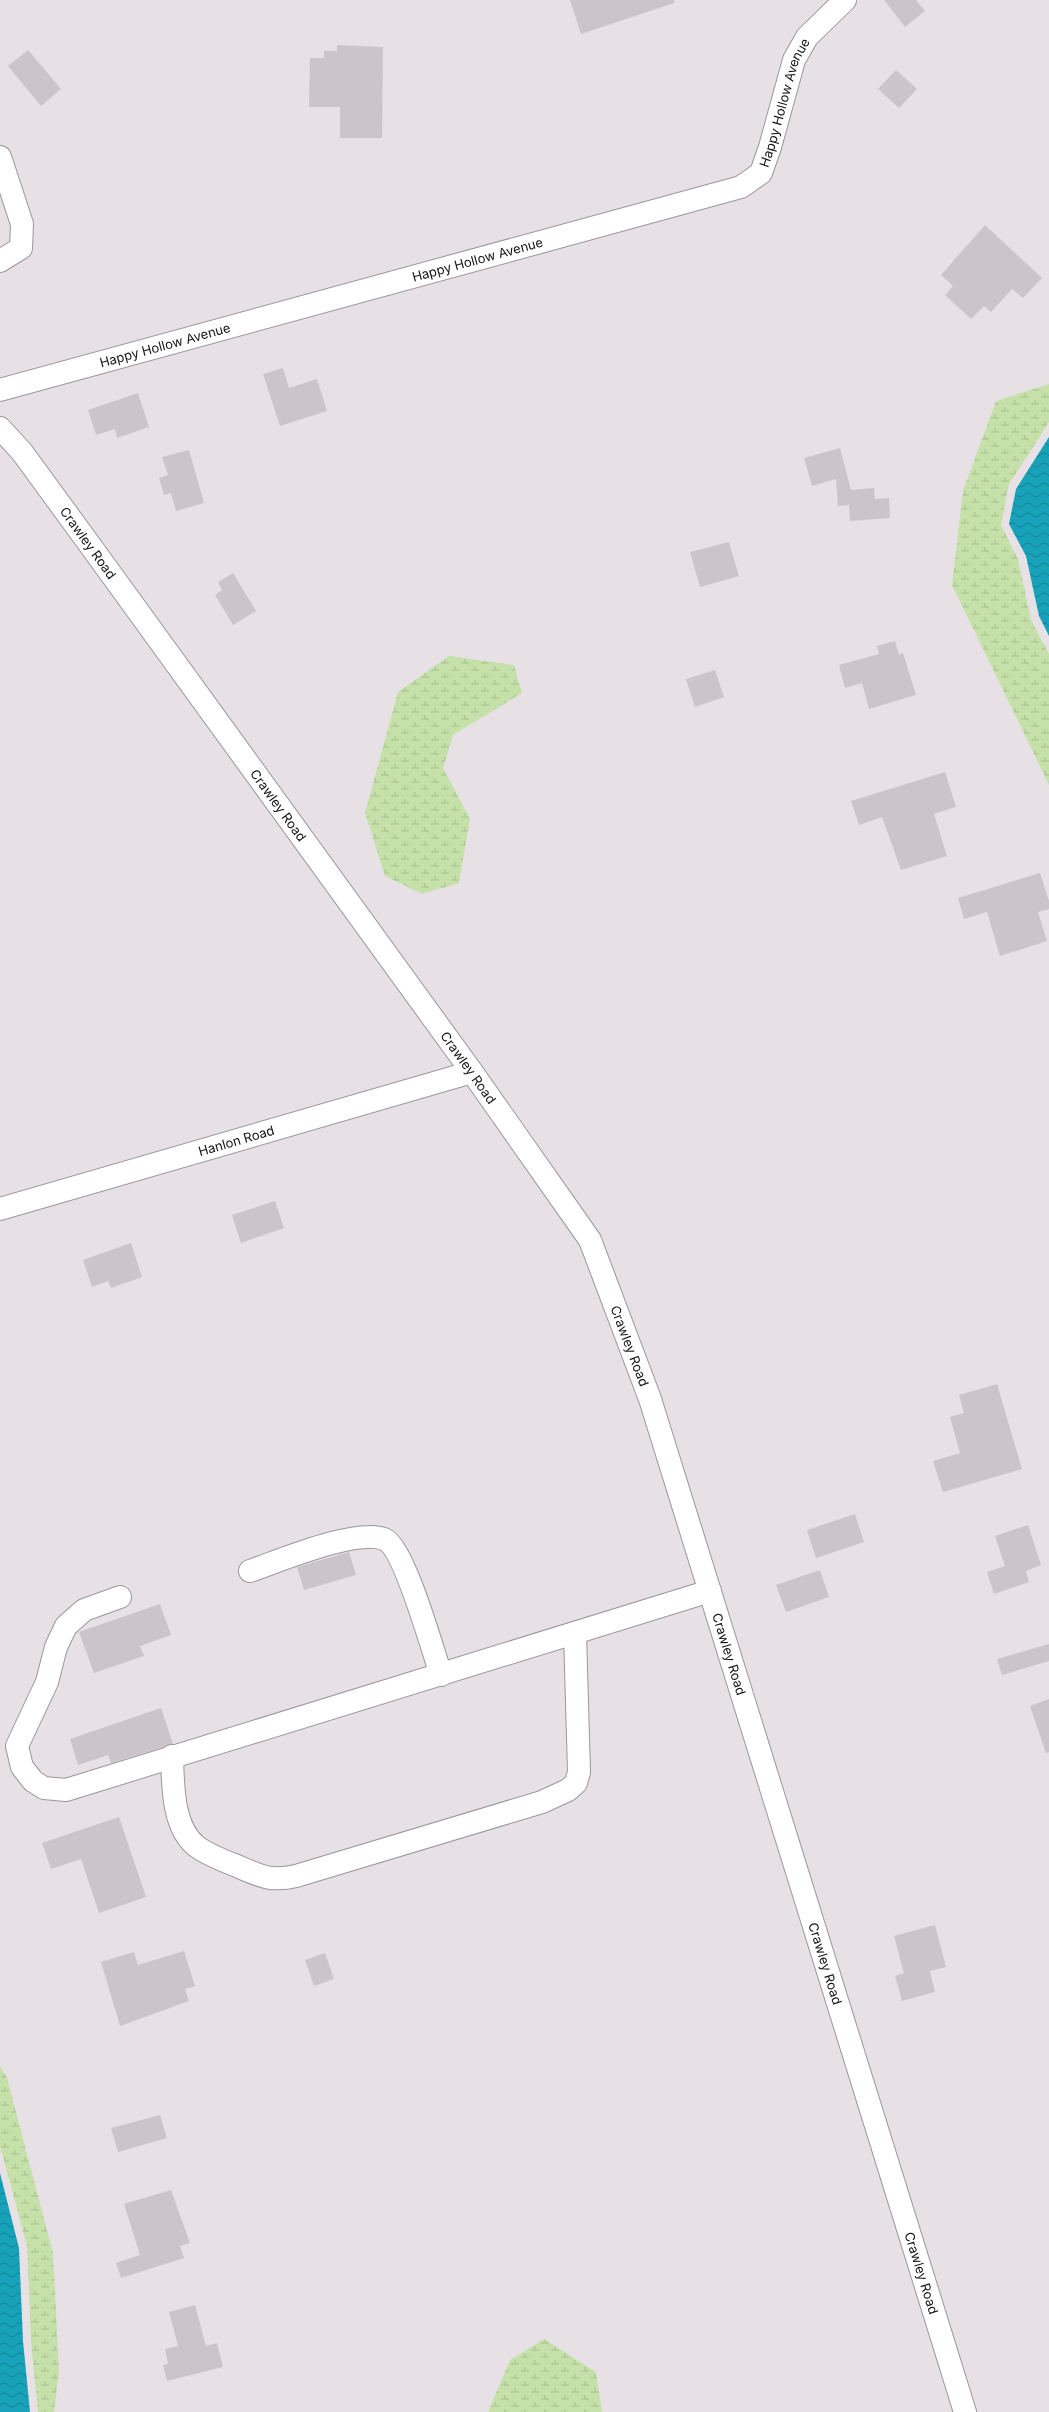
<svg xmlns="http://www.w3.org/2000/svg" width="1049" height="2412" font-family="Inter,sans-serif">
<style>
.wetland{fill:url(#wetland-marsh)}
.water{fill:url(#water-waves)}
.building{fill:#cbc4c8}
.lines{fill:none;stroke-linecap:round;stroke-linejoin:round}
.minor-casing{stroke:#9b969a;stroke-width:24}
.minor{stroke:#fff;stroke-width:22}
.labels{text-anchor:middle;dominant-baseline:central;stroke-width:3;stroke-linejoin:round;paint-order:stroke}
.street-label{font-size:13px;fill:#151315;stroke:#e7e1e6}
</style>
<defs>
<pattern id="wetland-marsh" width="20" height="14" patternUnits="userSpaceOnUse"><rect width="20" height="14" fill="#c5e1a9"/><path d="M1 5h8M5 5V1M11 12h8M15 12V8" fill="none" stroke="#a8c091"/></pattern>
<pattern id="water-waves" width="16" height="10" patternUnits="userSpaceOnUse"><rect width="16" height="10" fill="#17a2b9"/><path d="M0 5q4-4 8 0t8 0" fill="none" stroke="#148395"/></pattern>
</defs>
<rect width="100%" height="100%" fill="#e7e1e6"/>
<path class="wetland" d="M1049 384V422L1009 484 1001 525 1018 559 1031 620 1049 654V785L952 585 963 491 996 401Z
M449 656 514 665 522 693 453 735 443 768 470 819 459 883 422 894 385 876 365 813 398 692Z
M0 2066 7 2078 53 2253 59 2371 54 2412H38L31 2341 27 2246 0 2146Z
M544 2339 596 2372 602 2412H488L510 2360Z"/>
<path class="water" d="M1049 437V636L1039 616 1026 556 1009 524 1016 489Z
M0 2173 19 2248 23 2341 30 2412H0Z"/>
<path class="building" d="M570 0H674V3L581 34Z
M884 0H916L925 11 905 27Z
M337 45 383 47 382 138H340V107H309L310 58H324V51H337Z
M28 50 61 89 41 106 8 66Z
M896 70 917 89 899 108 878 89Z
M985 225 1042 278 1023 298 1012 289 991 312 984 306 971 319 945 295 953 286 941 275Z
M283 368 289 388 317 379 327 411 280 426 263 374Z
M138 393 149 427 117 438 115 429 96 435 88 410Z
M840 448 851 490 874 488 875 499 889 498 890 518 850 521 849 505 838 506 836 479 812 486 804 458Z
M189 450 204 503 176 511 171 493 164 495 159 478 168 475 162 457Z
M729 542 739 576 700 587 690 552Z
M233 573 256 611 233 625 215 595 222 590 218 582Z
M895 641 899 655 903 653 916 695 869 709 862 683 845 688 839 665 879 654 877 646Z
M715 670 724 697 695 707 686 679Z
M945 772 956 807 934 814 947 856 901 870 882 817 859 825 851 801Z
M1040 873 1049 901V909L1038 912 1047 941 1000 956 987 912 964 919 958 898Z
M275 1201 284 1228 241 1243 232 1215Z
M131 1243 142 1277 111 1288 108 1281 92 1287 83 1260Z
M997 1384 1022 1469 943 1492 933 1461 960 1453 950 1417 964 1413 959 1395Z
M855 1514 864 1542 816 1558 807 1530Z
M1028 1525 1041 1565 1026 1571 1029 1582 994 1594 987 1572 1005 1566 995 1536Z
M349 1552 356 1575 304 1590 297 1567Z
M820 1570 829 1597 786 1612 776 1585Z
M160 1604 171 1635 140 1646 144 1656 94 1673 79 1632Z
M1049 1644V1661L1002 1675 997 1659Z
M1049 1699V1752L1046 1753 1030 1706Z
M161 1708 173 1744 111 1763 108 1755 78 1765 70 1739Z
M119 1817 146 1897 99 1913 81 1859 51 1869 42 1843Z
M935 1925 946 1967 930 1971 935 1992 902 2001 895 1976 904 1973 894 1936Z
M184 1951 195 1986 185 1989 189 2001 120 2026 101 1962 134 1952 138 1965Z
M325 1953 334 1979 314 1986 305 1960Z
M160 2115 167 2138 118 2152 111 2128Z
M171 2190 190 2243 180 2246 184 2258 121 2278 116 2263 140 2255 124 2204Z
M195 2305 206 2346 217 2343 223 2367 167 2381 163 2365 168 2364 165 2349 178 2346 169 2312Z"/>
<g class="lines">
<g class="minor-casing">
<g id="minor">
<path d="M0 157 22 224 21 248 0 261"/>
<path id="s1" d="M0 390 741 187 761 173 770 147 794 60 807 37 845 0"/>
<path id="s2" d="M0 428 22 452 103 563 472 1072 590 1240 650 1399 965 2412"/>
<path id="s3" d="M0 1209 472 1072"/>
<path d="M250 1571C279 1561 357 1528 384 1539 404 1547 433 1651 441 1675"/>
<path d="M120 1597 84 1610 66 1626 56 1647 47 1682 17 1746 22 1767 33 1781 44 1788 66 1790 710 1591"/>
<path d="M172 1756C173 1784 172 1826 196 1846 208 1855 224 1861 237 1866 260 1876 271 1882 296 1876L542 1802 568 1790 576 1783 579 1772 575 1633"/>
</g>
</g>
<use href="#minor" class="minor"/>
</g>
<g class="labels">
<g class="street-label">
<text stroke="none"><textPath href="#s1" startOffset="867">Happy Hollow Avenue</textPath></text>
<text stroke="none"><textPath href="#s1" startOffset="495">Happy Hollow Avenue</textPath></text>
<text stroke="none"><textPath href="#s1" startOffset="171">Happy Hollow Avenue</textPath></text>
<text stroke="none"><textPath href="#s2" startOffset="145">Crawley Road</textPath></text>
<text stroke="none"><textPath href="#s2" startOffset="469">Crawley Road</textPath></text>
<text stroke="none"><textPath href="#s2" startOffset="793">Crawley Road</textPath></text>
<text stroke="none"><textPath href="#s3" startOffset="246">Hanlon Road</textPath></text>
<text stroke="none"><textPath href="#s2" startOffset="1117">Crawley Road</textPath></text>
<text stroke="none"><textPath href="#s2" startOffset="1441">Crawley Road</textPath></text>
<text stroke="none"><textPath href="#s2" startOffset="1765">Crawley Road</textPath></text>
<text stroke="none"><textPath href="#s2" startOffset="2089">Crawley Road</textPath></text>
</g>
</g>
</svg>
